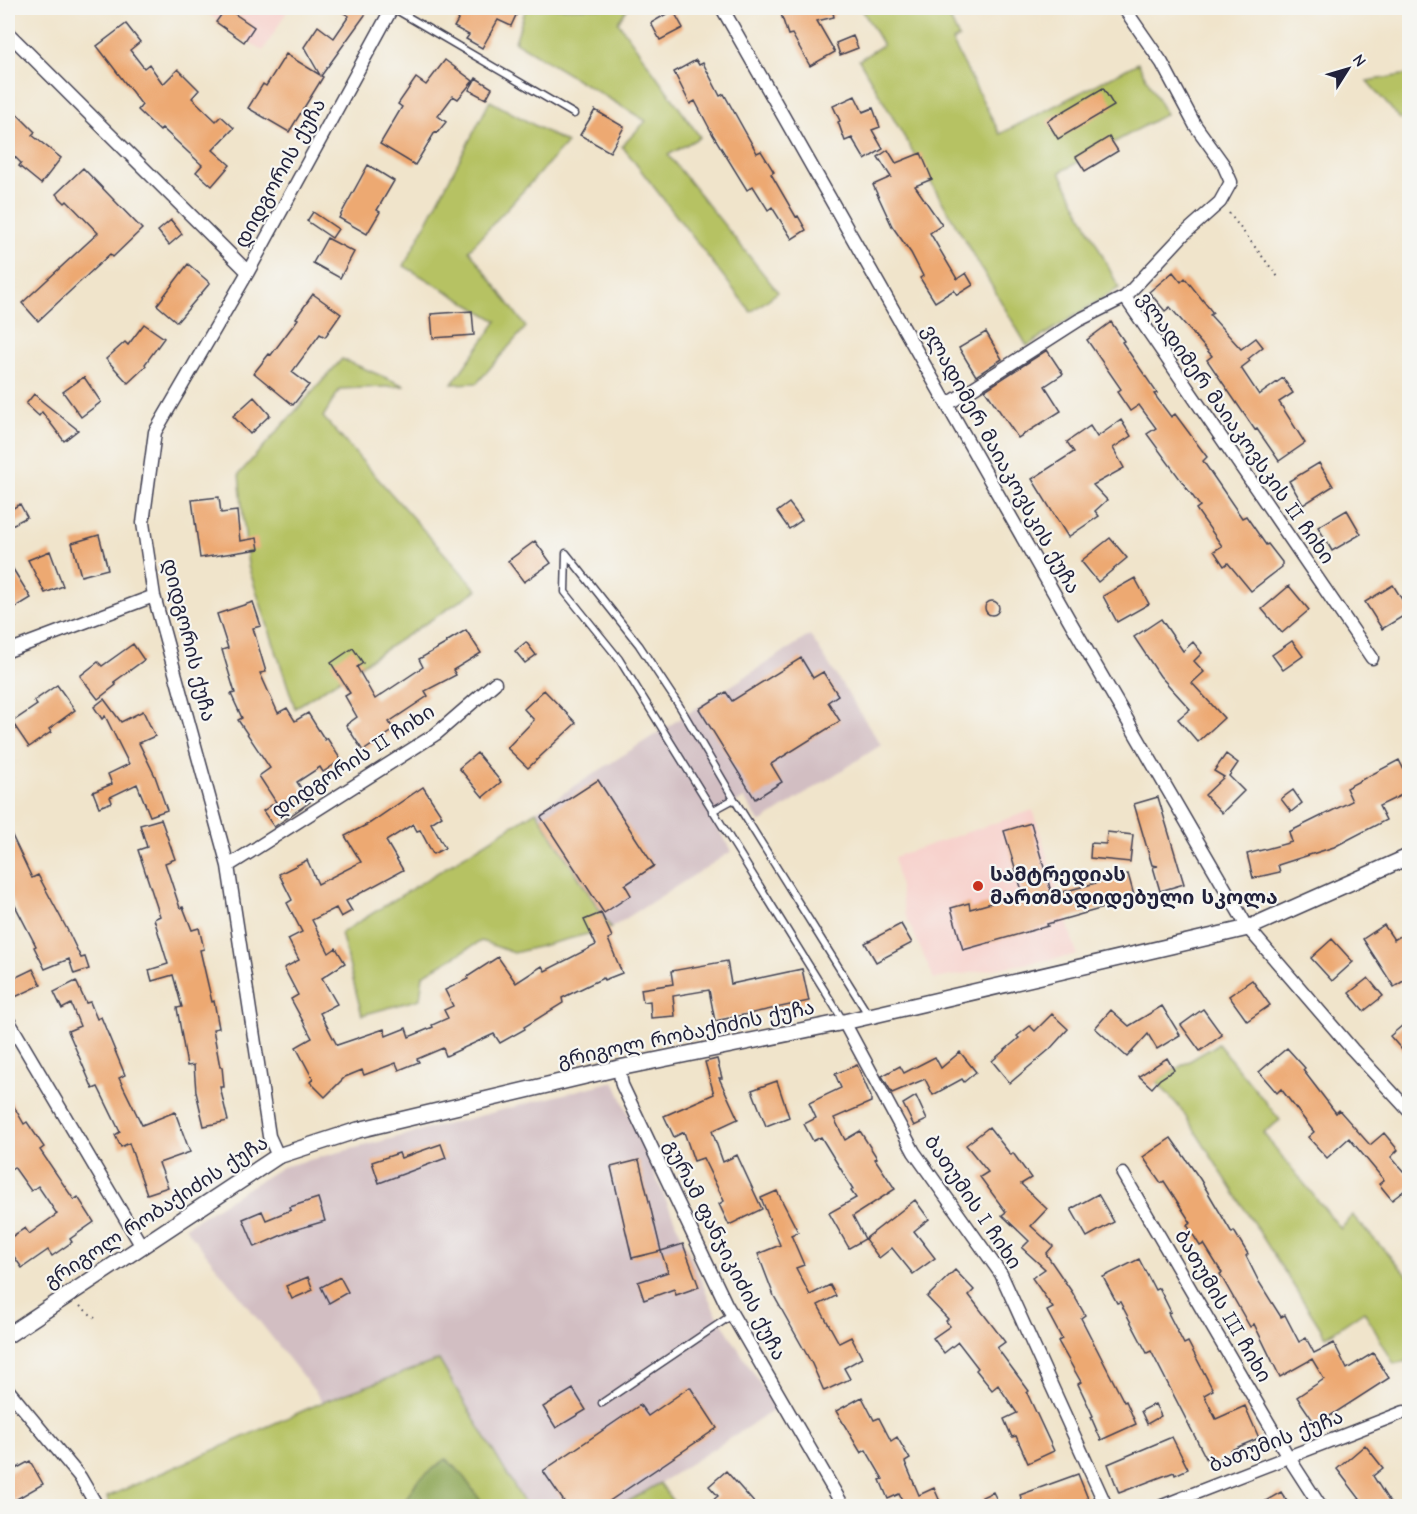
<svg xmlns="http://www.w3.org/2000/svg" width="1417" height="1514" font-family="'Comic Neue','Noto Sans Georgian',sans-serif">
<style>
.built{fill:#f7d0cb}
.industrial{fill:#d2bec2}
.green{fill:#b6c264;stroke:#6c7250;stroke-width:1.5}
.forest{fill:#90a85a;stroke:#59654a;stroke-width:1.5}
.building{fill:#eda972}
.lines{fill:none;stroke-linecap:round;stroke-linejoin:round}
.service-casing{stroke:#413f51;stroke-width:9}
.minor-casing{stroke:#413f51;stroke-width:15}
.tertiary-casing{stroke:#413f51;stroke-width:18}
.path{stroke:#413f51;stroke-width:2;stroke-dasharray:1.5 4.5;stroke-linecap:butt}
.service{stroke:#fff;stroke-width:6}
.minor{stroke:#fff;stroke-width:12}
.tertiary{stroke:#fff;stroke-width:15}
.poi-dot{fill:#c8321e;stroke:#f6f6f2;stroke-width:2}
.labels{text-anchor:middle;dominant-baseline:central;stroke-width:4.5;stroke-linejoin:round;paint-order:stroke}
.street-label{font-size:20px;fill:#22223b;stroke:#f6f6f2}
.poi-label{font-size:20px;font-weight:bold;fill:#22223b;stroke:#f6f6f2;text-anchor:start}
</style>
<rect width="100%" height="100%" fill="#f6f6f2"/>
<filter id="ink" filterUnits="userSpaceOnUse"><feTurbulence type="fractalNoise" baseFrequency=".0167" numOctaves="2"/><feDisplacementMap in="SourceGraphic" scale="12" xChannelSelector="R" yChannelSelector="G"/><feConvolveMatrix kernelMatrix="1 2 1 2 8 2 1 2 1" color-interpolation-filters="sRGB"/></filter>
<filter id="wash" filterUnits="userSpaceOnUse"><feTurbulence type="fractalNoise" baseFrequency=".008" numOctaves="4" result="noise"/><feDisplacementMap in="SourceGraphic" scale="24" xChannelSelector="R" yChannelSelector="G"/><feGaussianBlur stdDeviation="1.35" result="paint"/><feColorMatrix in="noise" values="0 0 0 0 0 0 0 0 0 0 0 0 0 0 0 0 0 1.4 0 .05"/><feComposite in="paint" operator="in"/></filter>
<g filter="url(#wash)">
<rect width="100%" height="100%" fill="#f0e4cb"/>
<path class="built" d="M199 8H289L263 51Z
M1033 810 1077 955 934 979 905 914 894 857Z"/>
<path class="industrial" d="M810 635 881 745 760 823 744 798 712 819 732 851 611 928 536 811Z
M614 1081 714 1310 776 1409 660 1483 620 1506H526L439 1360 323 1402 185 1227 282 1167Z"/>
<path class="green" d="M526 8H628L618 22 700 137 668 155 778 292 751 312 622 146 646 121 515 42Z
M861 8H945L959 38 952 41 1000 134 1138 63 1166 114 1060 172 1119 288 1027 346 859 60 883 45Z
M1409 74V117L1400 119 1367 81Z
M490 101 567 143 469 250 526 327 477 383 452 384 497 321 404 266Z
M342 359 405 386 340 389 323 417 477 590 295 708 248 566 239 474Z
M536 811 611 928 514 953 481 941 423 975 420 999 362 1015 341 933Z
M1218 1044 1280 1120 1263 1133 1341 1229 1352 1215 1409 1277V1366L1407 1361 1394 1364 1364 1311 1326 1337 1181 1109 1156 1081Z
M439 1360 526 1506H482L483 1504 417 1481 402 1506H109L107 1497 323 1402Z
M660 1483 676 1506H620Z"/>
<path class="forest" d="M446 1459 461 1473 483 1504 482 1506H402L417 1481Z"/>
<g id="blocks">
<path class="building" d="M226 8 254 27 244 42 216 22Z
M336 8H370L321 76 323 77 289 132 248 108 263 84 266 86 286 54 320 75 304 47 318 26 334 38 349 16Z
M465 8H506L517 13 511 26 498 20 482 48 466 39 469 35 454 27Z
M779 8H832L834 17 817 21 835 52 810 66 792 34 788 35Z
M673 10 683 28 660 40 651 23Z
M126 24 140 42 130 50 144 68 149 64 163 84 178 69 199 90 192 98 216 121 221 116 234 128 213 150 230 165 212 186 196 172 202 165 162 128 160 131 138 110 142 105 97 46Z
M853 36 858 48 840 55 836 43Z
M445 60 473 81 458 99 453 96 438 116 446 122 437 133 435 132 415 165 380 144 402 107 398 104 416 78 426 85Z
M696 60 699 65 703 63 720 96 724 94 757 153 761 151 774 172 771 174 796 217 798 216 806 230 792 239 772 207 768 210 753 186 747 190 713 135 695 101 690 104 674 72Z
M476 78 492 88 486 99 469 90Z
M1103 88 1114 106 1058 139 1047 121Z
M855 96 863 112 873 108 880 127 872 130 883 149 865 160 852 138 845 141 838 122 840 121 833 106Z
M8 105 35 132 32 135 61 158 41 184 19 166 21 163 8 150Z
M595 110 624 127 610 152 580 135Z
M1109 137 1118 151 1085 171 1076 157Z
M888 150 896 163 921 153 932 179 915 186 942 225 930 233 957 279 966 273 973 285 957 295 954 290 935 302 920 278 923 276 911 253 892 226 873 185 891 177 878 157Z
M368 165 394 181 377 210 380 212 367 234 339 218Z
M83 168 142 229 113 257 110 254 38 321 22 303 98 233 67 201 65 203 56 194Z
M313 212 338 229 332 238 307 221Z
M171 220 182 234 169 245 158 231Z
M327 238 354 252 340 278 313 263Z
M188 264 210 283 177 322 157 305Z
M1173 272 1181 282 1185 278 1213 313 1210 315 1241 349 1256 338 1263 347 1248 359 1250 361 1241 368 1259 395 1283 378 1293 393 1279 402 1305 443 1279 461 1257 429 1255 430 1207 360 1212 356 1170 307 1165 311 1149 292Z
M313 294 341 314 325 337 320 334 292 372 309 385 293 405 254 373 269 354 271 355 298 319 296 318Z
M472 311 474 335 433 338 431 314Z
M1111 322 1124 341 1122 342 1157 393 1154 394 1171 417 1175 414 1207 457 1203 461 1242 518 1246 516 1266 545 1268 544 1282 562V567L1251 591 1228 563 1224 566 1214 551 1222 546 1196 509 1200 506 1147 434 1156 428 1139 405 1130 411 1117 392 1121 389 1087 340Z
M144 324 164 338 145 364 146 366 128 383 106 359 125 342 128 345Z
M986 332 1002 359 976 376 959 348Z
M1047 350 1063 374 1045 386 1061 411 1018 438 985 390Z
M84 377 101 402 81 417 63 392Z
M34 394 43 402 78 430 64 441 42 412 39 416 26 404Z
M254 397 270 415 250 434 233 416Z
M1121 420 1131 436 1113 448 1124 468 1093 485 1107 500 1095 511 1099 516 1068 537 1032 479 1074 452 1067 442 1090 426 1097 437Z
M1319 463 1333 486 1303 505 1289 481Z
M219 497 221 513 237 511 240 541 257 538 259 549 200 558 192 500Z
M789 503 802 520 789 529 777 512Z
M20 504 27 517 8 527V511Z
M1347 510 1361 534 1332 551 1318 527Z
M99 535 108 569 81 576 72 543Z
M1110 538 1127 558 1098 582 1081 561Z
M535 541 551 563 524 582 508 561Z
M50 551 63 586 45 593 28 560Z
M8 561 31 598 8 612Z
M1135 578 1149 604 1117 622 1103 596Z
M1393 585 1410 612 1382 629 1365 602Z
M1289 586 1309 610 1282 633 1262 609Z
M985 608a7 7 0 1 1 14 0a7 7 0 1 1-14 0Z
M253 602 261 626 253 628 266 672 260 673 278 713 287 708 295 721 308 713 325 740 327 738 341 760 323 772 320 767 297 782 310 802 274 827 263 811 276 802 259 776 270 768 238 720 242 718 231 694 235 693 222 650 228 648 217 614Z
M1161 619 1183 651 1193 642 1202 653 1194 661 1204 672 1192 683 1224 718 1198 742 1178 719 1190 709 1160 676 1134 637Z
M466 630 481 653 453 670 456 675 425 691 428 696 389 722 394 730 363 751 346 725 357 717 345 696 350 693 331 663 353 648 363 663 357 667 375 699 423 667 419 659 447 643 446 642Z
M1292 641 1303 656 1283 670 1272 655Z
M526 642 536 655 525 663 515 651Z
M133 644 144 660 114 682 116 685 98 699 80 676 98 662 102 666Z
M801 658 813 678 823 672 838 695 828 702 840 721 771 764 782 782 755 799 699 709 726 692 732 701Z
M57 685 75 710 49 729 51 732 29 747 12 722 37 705 34 701Z
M544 690 576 723 528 768 507 748 534 720 524 709Z
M104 699 121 722 143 711 155 736 139 743 155 776 167 810 150 816 137 784 110 797 112 802 99 807 93 792 112 784 108 774 129 764 105 716 102 719 94 707Z
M477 753 501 782 483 797 459 768Z
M1226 754 1238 763 1229 776 1244 791 1222 813 1205 795 1224 777 1214 771Z
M1399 760 1410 782V791L1379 806 1386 820 1334 847 1278 865 1280 872 1253 878 1247 854 1292 842 1289 832 1352 801 1346 788Z
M598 780 654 866 625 885 631 895 604 913 541 817Z
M423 787 442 816 431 823 445 848 433 854 420 830 417 831 413 824 386 841 403 870 346 901 352 911 341 917 336 908 312 920 329 953 336 948 345 963 322 978 337 1004 320 1013 337 1045 384 1029 386 1036 406 1028 409 1037 433 1027 432 1025 448 1018 444 1010 453 1006 445 990 468 979 467 977 498 957 516 983 542 966 545 971 596 945 584 920 601 913 612 937 608 939 622 973 604 980 603 978 562 998 563 1003 524 1027 525 1029 500 1043 494 1034 446 1056 443 1048 417 1059 419 1062 399 1070 396 1063 364 1075 362 1070 345 1077 325 1097 310 1082 313 1079 296 1047 312 1038 291 999 298 995 284 968 299 960 288 939 302 932 287 903 292 900 279 874 307 860 318 884 361 862 345 836 370 823Z
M1293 790 1302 803 1291 812 1281 799Z
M1158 797 1184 884 1160 891 1153 867 1158 866 1152 865 1134 804Z
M161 819 175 859 165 863 180 908 183 907 192 930 199 928 204 949 200 950 212 1002 214 1001 219 1028 213 1029 220 1067H222L224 1087H220L228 1121 204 1126 196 1092 194 1065 187 1066 177 1008 182 1007 173 975 152 981 149 970 168 964 154 919 160 916 138 850 147 847 140 825Z
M1031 823 1052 895 1128 874 1135 899 1047 924 1048 926 963 950 951 908 969 903 970 909 1023 894 1004 831Z
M8 827 32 878 38 875 68 931 81 958 85 957 89 969 74 974 69 959 45 969 34 947 36 946 8 892Z
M1107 832 1133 835 1130 862 1090 858 1091 843 1106 844Z
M901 924 912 943 876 962 865 943Z
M1384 925 1394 940 1410 930V977L1394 987 1363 939Z
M1332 939 1353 962 1332 981 1311 958Z
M727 961 731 984 802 969 809 1001 715 1021 709 990 673 996 675 1016 651 1018 650 1001 643 1002 641 989 673 984 671 971Z
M33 969 41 985 13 998 8 987V981Z
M1368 978 1383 996 1364 1011 1349 993Z
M1252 980 1270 1005 1247 1021 1229 996Z
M76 981 86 1003 90 1002 97 1019 101 1017 125 1075 119 1078 142 1125 175 1112 190 1152 159 1163 168 1187 147 1194 129 1143 121 1147 115 1135 120 1132 98 1087 93 1089 68 1031 80 1026 71 1004 62 1009 54 992Z
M1162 1006 1180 1035 1157 1049 1148 1034 1127 1057 1095 1028 1111 1010 1129 1026Z
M1203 1009 1222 1035 1200 1051 1181 1025Z
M1052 1014 1068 1029 1050 1049 1010 1083 992 1061 1019 1038 1017 1036 1030 1026 1035 1031Z
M1410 1019V1059L1390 1036Z
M1287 1048 1305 1068 1303 1070 1336 1113 1339 1110 1370 1145 1384 1133 1398 1150 1391 1157 1410 1179V1186L1392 1200 1379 1184 1384 1180 1349 1138 1327 1158 1308 1137 1314 1132 1281 1089 1277 1093 1259 1072Z
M960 1052 976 1072 964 1082 962 1079 933 1095 925 1079 892 1093 882 1076 900 1066 904 1073 935 1057 941 1068Z
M1167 1058 1174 1070 1160 1079 1152 1088 1139 1076Z
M717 1059 722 1078H719L738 1119 712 1131 723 1162 737 1155 762 1209 729 1225 719 1204 724 1201 703 1158 694 1161 684 1132 674 1137 664 1116 714 1094 705 1062Z
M857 1065 871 1097V1102L834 1118 845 1140 860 1131 877 1158 875 1159 895 1189 853 1216 865 1239 849 1248 829 1213 856 1198 851 1191 853 1189 821 1137 813 1141 804 1124 816 1118 809 1103 841 1088 835 1074Z
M777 1081 789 1117 766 1126 752 1090Z
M8 1096 24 1124 27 1122 44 1147 40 1150 74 1200 78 1197 94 1222 70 1239 72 1242 52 1256 48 1250 22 1268 8 1248V1239L25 1228 29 1234 57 1214 38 1186 31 1191 14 1167 8 1171Z
M916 1096 927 1120 914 1126 903 1104Z
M989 1127 1011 1155 1013 1153 1031 1178 1021 1184 1047 1209 1031 1226 1053 1246 1046 1254 1072 1292 1085 1315 1081 1318 1124 1402 1126 1401 1136 1424 1101 1440 1091 1417 1093 1416 1078 1384 1081 1382 1058 1341 1062 1339 1047 1311 1053 1308 1032 1278 1045 1269 1022 1248 1029 1241 1002 1215 1006 1212 980 1177 988 1172 966 1145Z
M1171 1138 1200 1179 1232 1233 1234 1231 1248 1254 1246 1256 1259 1282 1281 1317 1285 1315 1299 1342 1306 1338 1314 1353 1334 1343 1347 1369 1373 1353 1389 1378 1316 1425 1297 1397 1324 1379 1312 1359 1280 1377 1254 1324 1250 1327 1220 1274 1222 1273 1204 1244 1200 1246 1187 1225 1191 1223 1164 1181 1161 1183 1143 1157Z
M441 1144 446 1158 379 1183 372 1162 399 1153 401 1158Z
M639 1160 661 1251 632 1258 611 1167Z
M777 1191 798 1232 791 1235 804 1265 796 1268 810 1295 830 1285 836 1296 818 1305 839 1343 851 1337 862 1358 844 1368 850 1379 824 1391 812 1364 774 1296 758 1254 780 1245 761 1198Z
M1098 1194 1114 1222 1087 1237 1071 1209Z
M318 1198 325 1221 291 1231 255 1247 243 1219 262 1211 266 1220 291 1210 290 1207Z
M915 1200 929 1219 914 1231 935 1258 913 1274 892 1248 879 1258 865 1239Z
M683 1244 699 1287 676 1295 674 1289 644 1300 638 1282 668 1272 661 1251Z
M1139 1259 1155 1290 1159 1288 1171 1312 1168 1313 1184 1344 1188 1342 1213 1390 1204 1395 1216 1419 1245 1406 1259 1438 1231 1450 1232 1453 1209 1464 1151 1351 1147 1353 1120 1302 1117 1303 1103 1277Z
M955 1270 974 1290 969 1295 1005 1342 997 1348 1029 1391 1027 1393 1054 1451 1028 1463 1016 1436 1012 1437 1004 1419 1017 1413 998 1385 992 1390 976 1370 978 1368 958 1342 944 1353 933 1338 950 1326 946 1321 948 1319 927 1297Z
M308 1277 313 1290 292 1299 286 1286Z
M340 1277 348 1292 329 1303 321 1287Z
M690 1387 717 1428 602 1506H567L543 1471 640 1405 648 1416Z
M573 1389 586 1410 556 1428 543 1407Z
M862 1397 874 1420 879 1418 891 1441 897 1437 910 1459 905 1462 919 1495 934 1488 942 1506H894L903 1502 899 1494 888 1499 880 1480 883 1479 866 1450 861 1453 836 1411Z
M1155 1404 1161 1416 1147 1424 1141 1411Z
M1172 1437 1188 1469 1175 1475 1174 1472 1119 1493 1108 1464Z
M1365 1445 1383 1468 1373 1476 1392 1506H1349L1360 1499 1337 1469Z
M30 1461 43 1484 8 1504V1473Z
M726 1471 757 1506H706L718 1496 709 1486Z
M1078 1474 1091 1506H1024L1020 1495Z
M993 1492 1000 1506H986L982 1497Z
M1281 1492 1290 1506H1257Z"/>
</g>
</g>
<g filter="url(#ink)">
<use href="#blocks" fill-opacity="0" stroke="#413f51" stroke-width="1.5"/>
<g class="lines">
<g class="service-casing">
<path id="service" d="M393 8 574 114
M712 811 734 799
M844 1022 619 659 565 592 566 553 639 645 680 707 734 799 869 1016
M602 1403 732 1315"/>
</g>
<g class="minor-casing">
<path id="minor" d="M722 8 1071 623 1248 928 1352 1049 1410 1112
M1124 8 1162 63 1195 125 1223 164 1231 182 1220 202 1183 235 1125 297
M8 33 248 272
M948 404 1079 320 1125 297 1372 658
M8 651 154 596
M228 866 436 734 495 683
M8 1020 141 1245
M844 1022 914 1152 1001 1274 1106 1506
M619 1068 622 1085 726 1304 843 1506
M278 1156 269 1136 228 866 154 596 143 523 155 432 248 272 392 8
M1123 1174 1289 1458 1320 1506
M8 1390 80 1477 97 1506
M1162 1506 1404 1412"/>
</g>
<g class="tertiary-casing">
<path id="tertiary" d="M8 1335 278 1156 358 1130 619 1068 844 1022 1248 928 1410 856"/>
</g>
<path class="path" d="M1229 213 1278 277
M80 1306 95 1318"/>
<use href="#service" class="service"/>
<use href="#minor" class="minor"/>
<use href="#tertiary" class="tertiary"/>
</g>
</g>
<circle class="poi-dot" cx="978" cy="886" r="6"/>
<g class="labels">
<g class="street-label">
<text transform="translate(280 173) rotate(-61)">დიდგორის ქუჩა</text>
<text transform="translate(1236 428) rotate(55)">ვლადიმერ მაიაკოვსკის II ჩიხი</text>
<text transform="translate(1001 459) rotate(61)">ვლადიმერ მაიაკოვსკის ქუჩა</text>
<text transform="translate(189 640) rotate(76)">დიდგორის ქუჩა</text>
<text transform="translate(353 761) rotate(-33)">დიდგორის II ჩიხი</text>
<text transform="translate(686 1034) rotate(-12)">გრიგოლ რობაქიძის ქუჩა</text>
<text transform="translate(973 1202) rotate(56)">ბათუმის I ჩიხი</text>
<text transform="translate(156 1212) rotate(-33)">გრიგოლ რობაქიძის ქუჩა</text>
<text transform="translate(725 1250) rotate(63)">გურამ ფანჯიკიძის ქუჩა</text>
<text transform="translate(1223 1306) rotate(60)">ბათუმის III ჩიხი</text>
<text transform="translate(1276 1441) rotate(-21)">ბათუმის ქუჩა</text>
</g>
<g class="poi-label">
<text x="990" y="874">სამტრედიას<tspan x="990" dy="23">მართმადიდებული სკოლა</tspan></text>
</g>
</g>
<rect width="1417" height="1514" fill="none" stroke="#f6f6f2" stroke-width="30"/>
<g transform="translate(1348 69) rotate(53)" stroke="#f6f6f2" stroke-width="4.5" paint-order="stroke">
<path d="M0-4.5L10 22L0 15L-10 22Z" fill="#22223b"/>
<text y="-9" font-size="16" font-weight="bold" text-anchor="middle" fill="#22223b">N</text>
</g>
</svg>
